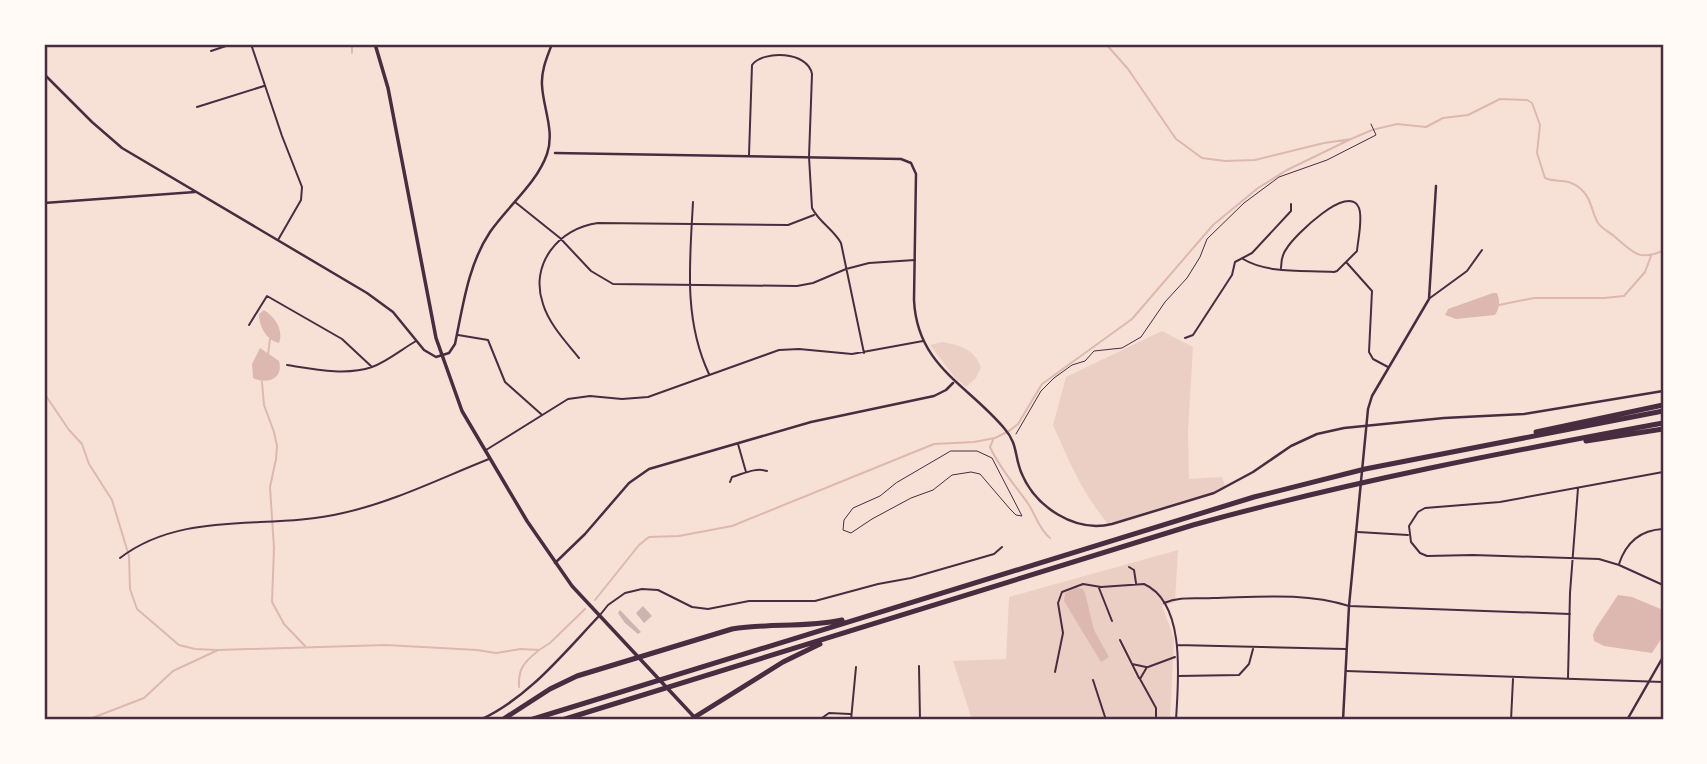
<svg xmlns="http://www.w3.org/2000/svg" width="1707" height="764" font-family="Jost,sans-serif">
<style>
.green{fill:#ebcfc5}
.water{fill:#dcb8b0}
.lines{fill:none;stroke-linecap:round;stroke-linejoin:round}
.stream{stroke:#dcb8b0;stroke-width:2}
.building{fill:#ccb4b1}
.path{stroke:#4a2c40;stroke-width:1}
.minor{stroke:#4a2c40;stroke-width:2}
.tertiary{stroke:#4a2c40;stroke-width:2.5}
.secondary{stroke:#4a2c40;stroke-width:3.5}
.motorway{stroke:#4a2c40;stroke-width:5}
.neatline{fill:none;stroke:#4a2c40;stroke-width:2.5}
</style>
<rect width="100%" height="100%" fill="#f7e1d7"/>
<path class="green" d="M1162 331 1193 347 1188 432 1189 479 1222 477 1226 488 1109 525C1083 495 1069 461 1053 425L1066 377Z
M942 342C960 345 974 349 981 367L976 378 966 387 956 379 930 345Z
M1178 550 1175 602 1162 606 1174 638 1170 720H972L953 661 1006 659 1009 597Z"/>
<path class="water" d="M1493 293H1497C1500 300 1500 308 1495 315L1456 319 1445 315 1448 309Z
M264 310C275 317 284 330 279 343 266 340 259 326 259 314Z
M260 348 279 361C284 379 267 385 253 378L252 364Z
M1077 588 1083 589 1085 593 1094 630 1109 657 1101 662 1064 601 1065 593Z
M1618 595 1632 597 1663 610V636L1652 653 1604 646 1594 641 1593 635 1596 628Z"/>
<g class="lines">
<path class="stream" d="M1106 44 1128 69 1176 139 1202 158 1225 161 1255 160 1324 143 1351 139 1372 130 1397 124 1426 127 1443 118 1468 115 1500 99 1527 100 1532 103 1540 125 1537 153 1545 178C1558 184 1565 176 1581 189 1592 199 1591 211 1598 223 1603 230 1610 232 1615 237 1634 253 1638 261 1663 251
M352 53V44
M1499 305 1534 298H1604L1624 296 1645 272 1651 256
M268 355 270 339
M262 382 264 405 274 432 277 446 276 459 270 487 274 548 272 602 284 624 305 646
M44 393 69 430 82 444 89 464 112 500 129 556 130 589 137 609 179 645 195 649 217 650
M993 440 990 447C1000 469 1015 485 1029 505 1036 516 1039 529 1050 538
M595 600 639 545 649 537 679 536 732 526 934 444 974 442 995 438 1009 431 1018 424 1042 384 1132 319 1213 225 1258 188 1287 170 1351 139
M519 687C518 669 524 662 538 651
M87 720 144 698 173 671 218 650 386 645 477 650 496 653 521 649 539 650 550 643 585 609"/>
</g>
<path class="building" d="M643 606 652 616 644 623 636 613Z
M620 610 641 632 638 634 625 623 618 613Z"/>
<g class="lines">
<path class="path" d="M1016 434 1041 391 1054 378 1072 365 1085 361 1094 351 1122 348 1141 337 1165 302 1187 278 1200 257 1207 239 1244 203 1279 177 1327 160 1376 135 1371 124
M951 451H977L992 458 1022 516 1016 515 1010 509 980 474 971 472 952 475 933 490 911 498 872 519 851 533 843 530 844 520 853 508 880 496 896 483Z"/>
<path class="minor" d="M251 44 282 136 302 187 301 200 278 240
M211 51 232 44
M197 107 264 86
M749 155 752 65C763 50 808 51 812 74L809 157 812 208C819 222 833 229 841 243L864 353
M515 202 560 238 591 271 613 284 797 286 813 283 846 269 869 263 915 260
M693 202C690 260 683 319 709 374
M1243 259C1268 274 1304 270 1334 272L1337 271 1357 251C1358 239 1363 219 1359 208 1349 182 1294 236 1287 248 1282 254 1281 261 1281 268
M1347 263 1372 291 1369 352 1373 359 1388 367
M1430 298 1467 271 1482 250
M249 325 267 296 342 339 372 367
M458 335 488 340 505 382 541 414
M1185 338 1193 335 1232 275 1235 262 1252 253 1291 211V204
M579 358C566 342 549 324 543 304 529 264 559 228 598 223L788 225 814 215
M287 365C313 369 346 376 372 367 387 362 402 349 416 341
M738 444 746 472
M486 450 568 399 590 396 622 399 648 397 779 350 799 349 852 354 923 341
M1663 472 1500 502 1425 508 1418 512 1409 526 1411 542 1420 553 1427 556 1473 555 1599 559 1619 565 1663 585
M730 482 732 477C743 474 756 467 767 471
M1358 532 1408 535
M120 558C184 509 268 531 343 513 393 502 441 478 489 459
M1619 564C1626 543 1640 530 1663 529
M1129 567 1134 570 1136 583
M1099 588 1112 621
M1164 603C1180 596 1196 599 1213 598 1258 597 1305 592 1349 606L1570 614
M600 615 608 605 625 593 642 589 658 590 692 607 708 609 749 601H815L878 584 911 578 994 554 1002 547
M1120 640 1132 664 1146 667
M1177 645 1346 649
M1132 664 1139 678
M919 666 920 720
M1147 667 1140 679 1156 708V720
M1148 667 1175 657
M1346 671 1663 682
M1055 672 1063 633 1058 603 1062 592 1083 584 1101 587 1144 584C1187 603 1178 683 1176 720
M1178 676 1239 675 1249 664 1253 649
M1568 678 1570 593 1578 488
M1093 680 1106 720
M819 720 829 713 850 714
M851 720 856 667
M1511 720 1513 679"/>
<path class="tertiary" d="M44 74 92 122 122 148 367 293 393 312 424 350 436 357 449 353 455 344C463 306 468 265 490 232 508 206 537 183 547 154 555 131 543 108 542 85 541 71 547 57 552 44
M555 153 901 159 911 163 916 174 914 300C917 366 967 384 1004 428 1018 444 1014 454 1021 472 1035 507 1075 533 1112 524L1214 493 1253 472 1291 446 1317 434 1344 428 1444 418 1524 414 1663 391
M44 203 195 192
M555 563 585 534 629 483 649 469 811 422 934 396 946 390 953 383
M480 720C528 698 563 654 599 616
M1343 720 1349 606 1368 409 1372 396 1429 299 1436 186
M1627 720 1663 657"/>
<path class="secondary" d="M375 44 388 88 436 338 462 411 527 521 572 586 697 720"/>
<path class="motorway" d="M1536 432 1663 405
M1586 441 1663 429
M502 720 550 689 577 676 732 629C768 623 805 628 842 620
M530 720 1254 497 1365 469 1663 411
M562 720 1193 525C1348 482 1505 452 1663 423
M582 720H599
M690 720 783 662 820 644"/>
</g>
<rect width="1707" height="764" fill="none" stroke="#fffaf5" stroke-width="91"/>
<rect x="46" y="46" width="1616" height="672" class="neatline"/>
</svg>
